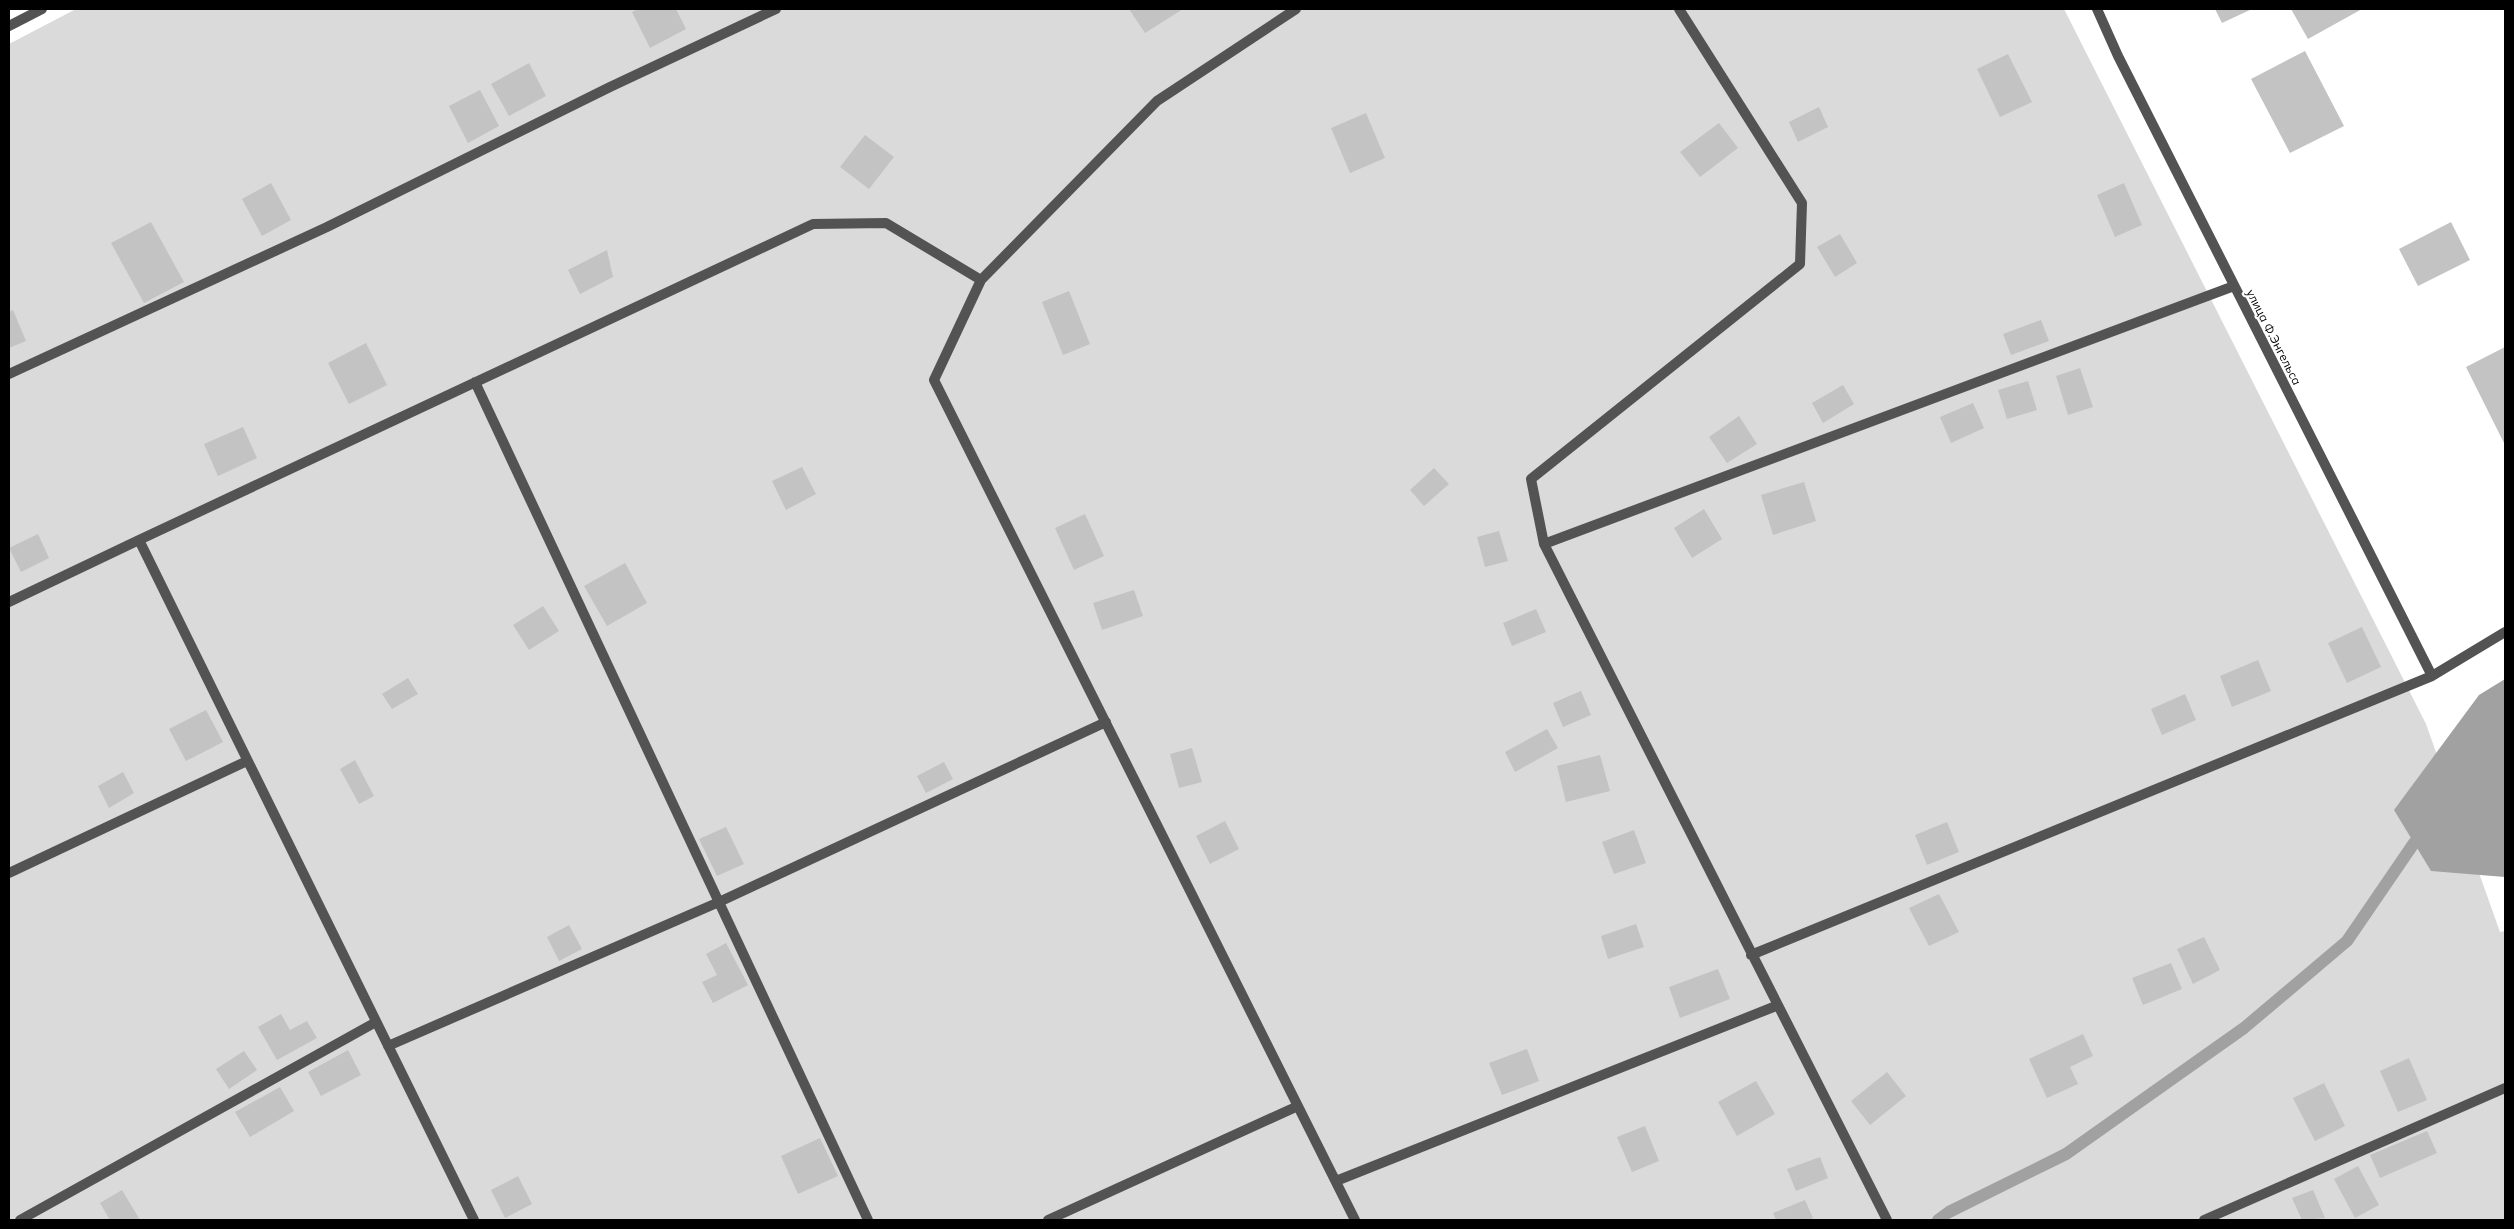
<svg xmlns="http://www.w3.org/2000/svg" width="2514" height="1229" font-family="Mulish,sans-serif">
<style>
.green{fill:#dadada}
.water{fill:#a1a1a1}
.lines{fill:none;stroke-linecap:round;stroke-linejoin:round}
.stream{stroke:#a1a1a1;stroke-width:12}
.building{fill:#c3c3c3}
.lane{stroke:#535353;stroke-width:10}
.street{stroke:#535353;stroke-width:10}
.labels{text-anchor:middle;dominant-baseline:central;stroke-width:4.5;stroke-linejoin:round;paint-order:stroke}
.street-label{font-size:12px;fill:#000;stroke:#fff}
</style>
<rect width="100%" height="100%" fill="#fff"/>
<path class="green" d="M76 9H2064L2426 724 2500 932 2505 931V1220H9V44Z"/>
<path class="water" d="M2505 679V877L2431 871 2394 810 2479 695Z"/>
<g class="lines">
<path class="stream" d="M1938 1220 1949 1212 2066 1154 2244 1028 2347 941 2414 843"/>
</g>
<path class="building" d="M638 9H676L686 29 650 48 632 12Z
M1129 9H1183L1145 33Z
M2215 9H2252L2222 23Z
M2291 9H2362L2308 39Z
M2305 51 2344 126 2290 153 2251 79Z
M2008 54 2032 102 2000 117 1977 69Z
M529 63 546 96 509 116 491 84Z
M480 90 499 126 468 143 449 106Z
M1819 107 1828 127 1798 142 1789 122Z
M1366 113 1385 158 1350 173 1331 128Z
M1719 123 1738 148 1700 177 1680 152Z
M865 135 894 157 869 189 840 167Z
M271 183 291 220 262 236 242 199Z
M2124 183 2142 225 2115 237 2097 195Z
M151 222 184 282 144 303 111 243Z
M2451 222 2470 260 2418 286 2399 249Z
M1840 234 1857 263 1835 277 1817 247Z
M607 250 613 277 580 294 568 270Z
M1069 291 1090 344 1063 355 1042 302Z
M13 310 26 341 9 348V312Z
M2041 320 2049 341 2011 355 2003 334Z
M366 343 387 385 349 404 328 363Z
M2505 347V445L2466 367Z
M2080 368 2093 407 2068 415 2056 376Z
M2028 381 2037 410 2007 419 1998 390Z
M1843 385 1854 404 1823 423 1812 403Z
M1973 403 1984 428 1951 443 1940 417Z
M1739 416 1757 444 1727 463 1709 437Z
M243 427 257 458 218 476 204 444Z
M802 467 816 494 786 510 772 481Z
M1434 468 1449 484 1424 506 1410 490Z
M1804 482 1816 521 1773 535 1761 495Z
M1704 509 1722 539 1692 558 1674 528Z
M1085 514 1104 556 1074 570 1055 528Z
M1499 531 1508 561 1485 567 1477 537Z
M38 534 49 558 21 572 9 548Z
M625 563 647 603 607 626 584 586Z
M1134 590 1143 616 1102 630 1093 603Z
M543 606 559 631 529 650 513 625Z
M1536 609 1546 632 1512 646 1503 623Z
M2362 627 2381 667 2347 683 2328 643Z
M2258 660 2271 691 2232 707 2220 676Z
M408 678 418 694 392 709 382 694Z
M1581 691 1591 715 1563 727 1553 703Z
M2185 694 2196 720 2162 735 2151 709Z
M206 710 223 742 186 761 169 729Z
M1547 729 1558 748 1515 772 1505 752Z
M1192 748 1202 782 1179 788 1170 754Z
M1600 755 1610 791 1566 802 1557 766Z
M355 760 374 796 359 804 340 769Z
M944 762 953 779 926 793 917 776Z
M123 772 134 793 109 808 98 786Z
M1225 821 1239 849 1210 864 1196 836Z
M1947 822 1959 852 1927 865 1915 835Z
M726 827 744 864 717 876 699 839Z
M1634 830 1646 863 1614 874 1602 842Z
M1939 894 1959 932 1929 946 1909 908Z
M1636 924 1644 947 1608 959 1601 936Z
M569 925 582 949 559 961 547 937Z
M2204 937 2220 970 2193 984 2177 949Z
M726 943 748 985 713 1003 702 982 717 975 706 954Z
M2171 963 2182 989 2143 1005 2132 978Z
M1718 969 1730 999 1680 1018 1669 987Z
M281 1014 290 1030 307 1021 317 1038 277 1060 258 1027Z
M2083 1034 2093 1056 2070 1067 2078 1084 2047 1098 2029 1059Z
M1527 1049 1539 1081 1502 1095 1489 1063Z
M348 1050 361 1075 321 1096 308 1072Z
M244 1051 257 1070 229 1089 216 1069Z
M2409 1058 2427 1100 2398 1112 2380 1071Z
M1887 1072 1906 1096 1870 1125 1851 1101Z
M1756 1081 1775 1114 1737 1136 1718 1102Z
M2324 1083 2345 1126 2315 1141 2293 1098Z
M280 1087 294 1111 250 1137 235 1112Z
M1645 1126 1659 1161 1632 1172 1617 1137Z
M2427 1131 2437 1153 2380 1178 2370 1155Z
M820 1138 838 1176 798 1194 781 1156Z
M1820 1157 1828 1178 1796 1191 1787 1169Z
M2358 1166 2379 1205 2355 1218 2334 1179Z
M518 1176 532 1204 505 1218 491 1190Z
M122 1190 140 1220H110L100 1203Z
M2313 1190 2325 1218 2302 1220 2292 1198Z
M1805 1200 1813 1218 1807 1220H1776L1773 1213Z"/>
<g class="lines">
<path class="lane" d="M9 26 42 9"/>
<path class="street" d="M1296 9 1157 101 981 280 934 380 1355 1220
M2097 9 2118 56 2432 676
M9 374 327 227 610 87 776 9
M475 382 868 1220
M1544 544 1531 479 1800 264 1802 203 1679 9
M9 602 139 540
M9 873 247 761
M1751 955 2432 676 2505 632
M388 1046 719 902 1106 722
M1336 1181 1776 1006
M20 1220 376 1022
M474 1220 139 540 813 224 886 223 981 280
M1048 1220 1298 1106
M1887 1220 1544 544 2234 286
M2204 1220 2505 1088"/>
</g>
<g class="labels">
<g class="street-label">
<text transform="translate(2274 337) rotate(63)">улица Ф.Энгельса</text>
</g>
</g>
<rect width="2514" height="1229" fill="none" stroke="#000000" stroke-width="20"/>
</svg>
